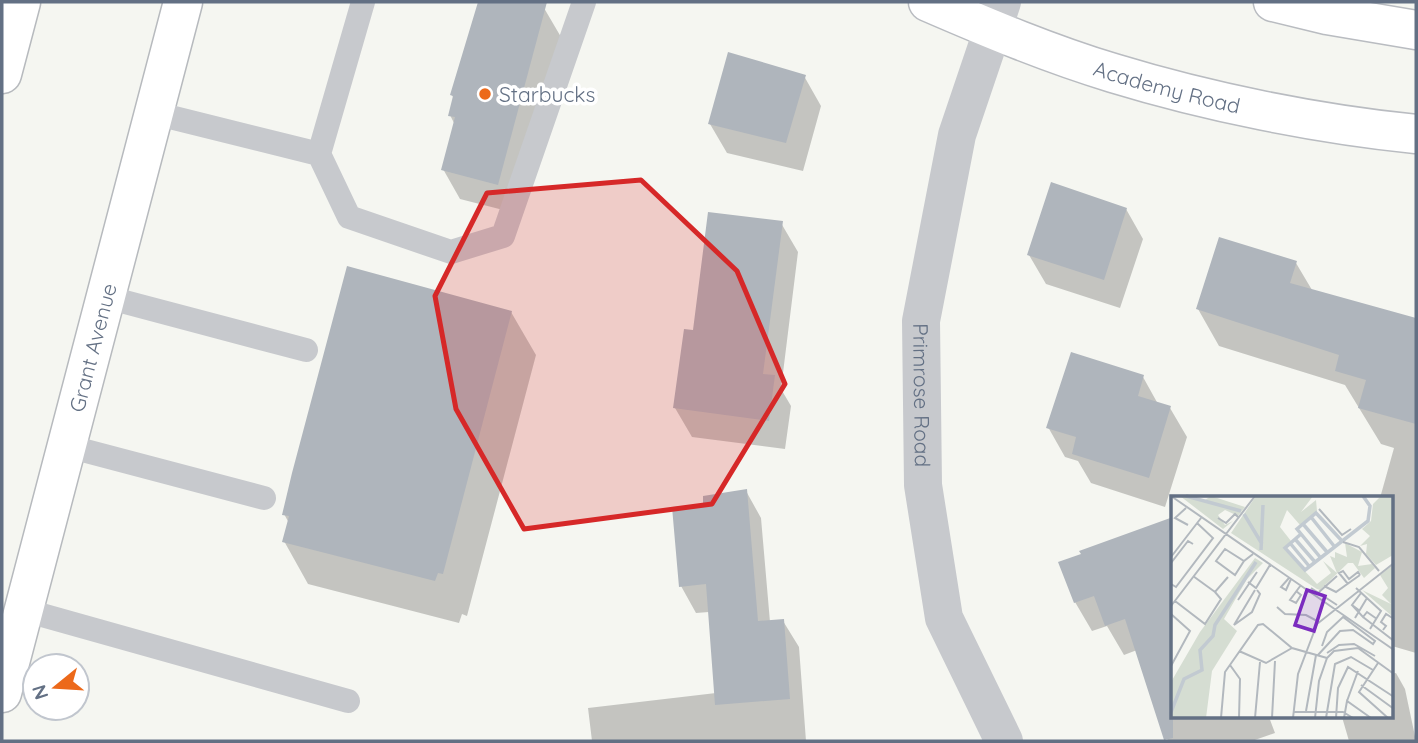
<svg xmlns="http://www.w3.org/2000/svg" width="1418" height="743" font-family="Quicksand,sans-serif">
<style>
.shadow{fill:#0003}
.building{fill:#afb5bc}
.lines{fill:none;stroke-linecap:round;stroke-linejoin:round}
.secondary-casing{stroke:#b9bcc1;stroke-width:41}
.primary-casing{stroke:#b7babe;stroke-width:41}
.lane{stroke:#c7c9cd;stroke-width:24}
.street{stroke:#c7c9cd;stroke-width:38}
.secondary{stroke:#fff;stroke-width:38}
.primary{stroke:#fff;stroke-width:38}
.marked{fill:#d62828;fill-opacity:0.2;stroke:#d62828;stroke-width:5;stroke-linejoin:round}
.poi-dot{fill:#ec691a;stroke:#fff;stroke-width:2.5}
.labels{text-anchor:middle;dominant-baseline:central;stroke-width:7;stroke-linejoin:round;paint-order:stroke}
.street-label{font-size:21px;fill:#637084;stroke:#fff}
.poi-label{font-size:21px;fill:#637084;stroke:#fff;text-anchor:start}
.inset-river{fill:none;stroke:#c2cad1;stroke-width:3.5}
.inset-road{fill:none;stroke:#b2b8be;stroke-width:2}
.view{fill:#7b2cbf;fill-opacity:0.15;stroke:#7b2cbf;stroke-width:3.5}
.inset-edge{fill:none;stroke:#637084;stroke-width:3.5}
</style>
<rect width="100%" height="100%" fill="#f5f6f1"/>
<path class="shadow" d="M480 2H521L544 8 561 37 515 213 460 199 443 169 455 125 450 115 454 99 452 95Z
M804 76 821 106 803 171 727 153 710 124Z
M1126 209 1143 239 1120 308 1046 284 1029 255Z
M781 223 798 252 781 389 791 406 785 449 692 437 675 408Z
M1296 263 1312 290 1416 320V653L1392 646V498H1380L1394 448 1381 444 1345 385 1219 346 1198 309Z
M511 312 536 355 467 616 462 614 459 623 308 584 284 541 289 523 284 514Z
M1143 377 1158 404 1170 408 1187 437 1165 507 1091 483 1078 461 1065 457 1048 427Z
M746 491 761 518 770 622 783 621 799 647 806 741H592L588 708 716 693 709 612 696 613 681 586 705 506Z
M1173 520V717H1269L1275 733 1252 741H1168L1137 650 1124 655 1107 626 1092 631 1075 602Z
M1396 673 1405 689 1416 741H1349L1342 717H1392V674Z"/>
<path class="building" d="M478 2H547L498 185 441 170 455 117 448 116 453 96 450 95Z
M728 52 806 75 786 143 708 124Z
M1051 182 1127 208 1104 280 1027 255Z
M708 212 783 221 763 374 775 375 769 421 673 408 684 329 693 330Z
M1219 237 1297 261 1290 283 1416 318V424L1358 408 1366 380 1335 371 1339 355 1196 309Z
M347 266 512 311 443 574 438 573 435 581 282 542 289 516 282 515 292 473Z
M1071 352 1144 375 1138 396 1171 406 1149 478 1072 454 1076 437 1046 428Z
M747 489 758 621 784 619 790 699 715 705 706 584 679 587 672 507 703 505V496Z
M1173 517V738L1164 740 1125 619 1105 626 1094 596 1074 603 1058 562 1081 554 1079 551Z"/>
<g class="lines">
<g class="secondary-casing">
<g id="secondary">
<path id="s2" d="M928 2C988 28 1050 54 1113 73 1208 102 1317 124 1416 134"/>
<path d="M1273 2 1327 15 1416 30"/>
</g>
</g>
<g class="primary-casing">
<g id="primary">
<path d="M2 74 21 2"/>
<path id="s3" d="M2 693 183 2"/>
</g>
</g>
<path class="lane" d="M363 2 319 154 349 217 451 252 503 236 584 2
M154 113 319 154
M106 297 306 350
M67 446 264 498
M24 610 348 701"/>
<path class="street" id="s1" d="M1002 2 957 135 921 321 923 485 944 618 1004 741"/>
<use href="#secondary" class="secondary"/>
<use href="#primary" class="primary"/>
</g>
<path class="marked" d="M641 180 737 271 785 384 712 504 524 529 456 409 435 296 487 193Z"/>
<circle class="poi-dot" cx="485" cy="94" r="7"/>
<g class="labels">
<g class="street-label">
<text stroke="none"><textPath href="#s2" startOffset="254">Academy Road</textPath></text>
<text stroke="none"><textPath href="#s3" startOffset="357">Grant Avenue</textPath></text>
<text stroke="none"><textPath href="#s1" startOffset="404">Primrose Road</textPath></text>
</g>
<g class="poi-label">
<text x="499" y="94">Starbucks</text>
</g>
</g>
<g transform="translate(1171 496)">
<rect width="222" height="222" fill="#f5f6f1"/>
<path d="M9 0 34 4 40 0 74 11 67 20 54 14 47 19 54 29 62 25 52 33ZM85 0H142L130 16 145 4 146 15 129 29 116 14 109 31 120 45 114 54 146 88 160 77 152 65 166 77 159 60 164 62V56L176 61 174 47 191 56 187 70 201 68 204 72 193 82 182 67H177L149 94 146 93 60 37ZM210 0H222V59L205 69 195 58 196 48 189 50 199 40 191 33 200 25 202 8ZM84 62 92 67 76 83 53 123 66 135 41 175 35 222H0V186L29 136ZM222 69V121L191 94 220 108 211 99 217 92 209 79Z" fill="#d5ddd2"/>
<path class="inset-river" d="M15 0 70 15M73 18 91 48M140 21 163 50M132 28 156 56M130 38 114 52 134 74 197 25 199 10 192 0M124 43 144 66M119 47 138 70M90 54 92 9M149 61 126 33 145 17 172 46M0 216 13 183 31 174 29 154 42 140 44 129 85 66"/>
<path class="inset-road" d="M0 0 223 154M15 12 4 22 17 29M148 13 171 39 180 33M47 22 55 27 64 18 68 22M172 46 188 51 208 75M0 61 30 22M73 65 64 79 45 65 54 53 73 65 82 58M0 67 17 45 22 48M22 80 44 96 57 81M118 82 110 91 115 94 120 83M77 86 85 92 99 69M0 88 5 91 42 42 26 27M177 88 168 77 172 75 178 83 187 76 189 79M153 90 165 96 189 79M140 92 166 109M185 92 210 115 199 133M84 94 63 129 81 116 89 98 86 94M125 95 130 99 125 107 119 104 127 93 130 89M148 96 166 80M67 104 86 76M4 105 34 128 50 103 44 96M181 109 192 121 196 116 206 123M0 110 84 0M106 111 114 118 135 119 148 126M189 115 181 109 190 97M0 118 19 135 0 170M192 121 223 145M184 122 196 102M212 134 215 130 210 126 215 118 223 123M68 155 95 167 121 152M156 157 168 149 183 148 204 160M147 159 169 135 182 134 202 148 204 145 172 121 156 136 151 150M207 167 188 196 217 222M59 169 69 183 68 222M190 189 223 213M176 205 187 175M135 215 145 159M123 216H172L182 222M50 222 54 176 87 129 92 128 121 152 156 162M84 222 89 166M101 222 104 165M122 222 127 178 146 128 223 67M144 222 148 185 156 162 163 155 187 152 223 178M155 222 164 168 180 161 202 174M165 222 167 192 177 171 223 201M173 222 176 205 200 222"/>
<path class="view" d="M136 94 154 100 143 135 124 129Z"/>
<rect width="222" height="222" class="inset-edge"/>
</g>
<rect width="1418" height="743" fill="none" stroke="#637084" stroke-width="7"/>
<g transform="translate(56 687) rotate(252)"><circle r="33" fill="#ffffff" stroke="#c1c6ce" stroke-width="2"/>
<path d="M0-5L12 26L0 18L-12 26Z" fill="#ec691a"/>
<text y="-10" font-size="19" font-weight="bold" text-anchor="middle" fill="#637084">N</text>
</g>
</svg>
